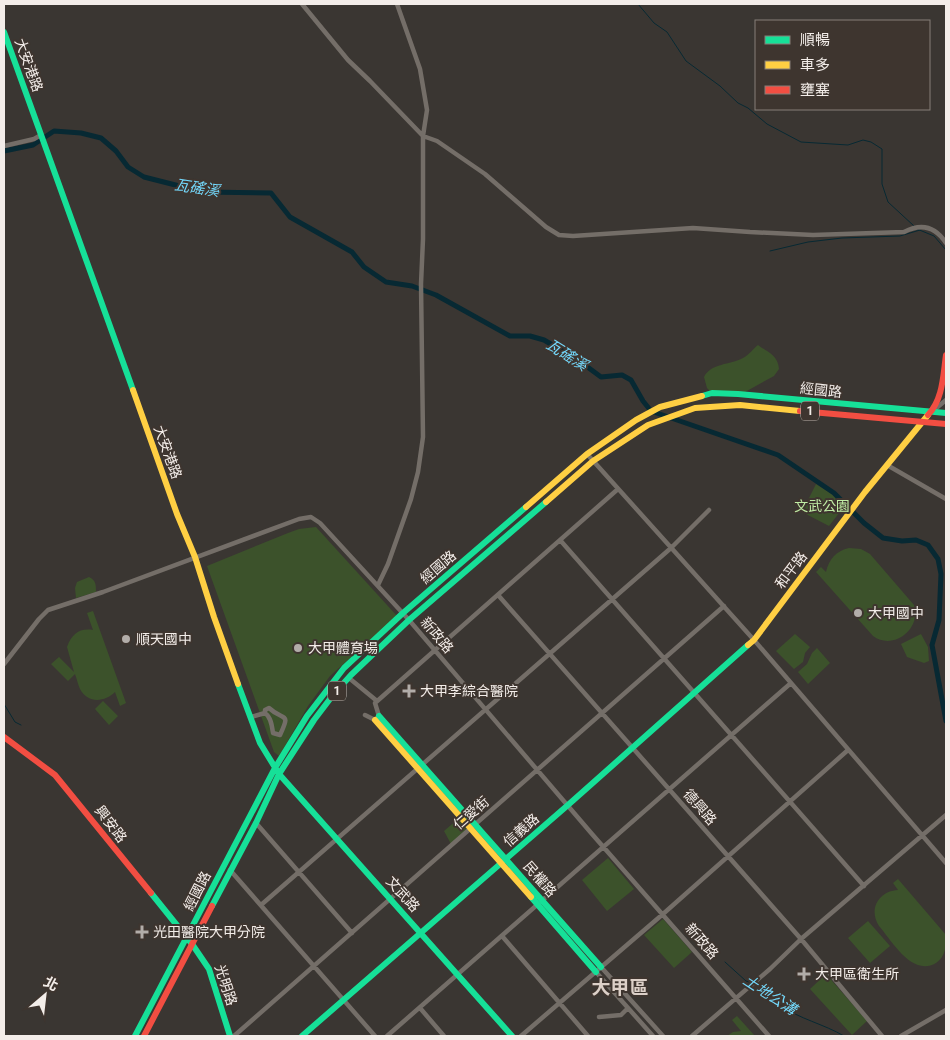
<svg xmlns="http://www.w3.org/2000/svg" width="950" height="1040" font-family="Roboto,'Noto Sans TC',sans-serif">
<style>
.green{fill:#3c522b}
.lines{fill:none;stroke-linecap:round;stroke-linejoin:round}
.stream{stroke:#072933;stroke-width:1}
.canal{stroke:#072933;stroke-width:5}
.street{stroke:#746e68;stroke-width:4.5}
.fast{stroke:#16e098;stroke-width:6}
.slow{stroke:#ffcf43;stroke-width:6}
.jam{stroke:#f24e42;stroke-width:6}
.poi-dot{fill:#b2ada9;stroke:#3e352f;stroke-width:2}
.labels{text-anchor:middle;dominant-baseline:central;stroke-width:4;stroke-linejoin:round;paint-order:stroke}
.shield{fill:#3e352f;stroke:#bdb6b1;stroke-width:1}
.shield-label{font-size:12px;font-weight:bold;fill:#f3ede9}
.street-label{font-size:14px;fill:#f3ede9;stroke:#3e352f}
.park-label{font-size:14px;fill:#c0eda5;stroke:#3e352f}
.poi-label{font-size:14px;fill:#f3ede9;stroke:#3e352f;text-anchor:start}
.water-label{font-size:15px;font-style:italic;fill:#73d8fb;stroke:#3e352f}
.district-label{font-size:19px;font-weight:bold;fill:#dcd0c8;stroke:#3e352f}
</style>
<rect width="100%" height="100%" fill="#3a3632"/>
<path class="green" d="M758 345C767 352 778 355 779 369L774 376 745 392H711L707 388 704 377C711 363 730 365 743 358 749 355 753 349 758 345Z
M816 484 832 494 843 508 829 526 802 512Z
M316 527 397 616 330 676 308 706 279 756 274 752 207 566 288 533 299 529Z
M849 548 861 549 870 554 914 605C922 629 893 651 873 636L816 572 821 567 826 572C829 559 836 551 849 548Z
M89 577C96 580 96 585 96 592L76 598 75 588 77 582Z
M93 611 126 703 120 706 115 692C105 702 88 704 80 689 78 685 77 679 75 674L68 681 51 664 59 657 74 672 67 647C72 634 79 628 93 630L87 613Z
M795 634 810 647 805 653 803 662 794 669 776 651Z
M921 634 928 647 929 661 924 663 907 657 901 644Z
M817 648 830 663 808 684 798 672 807 664 812 653Z
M103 701 118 716 109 725 95 709Z
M458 819 467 830 451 844 444 831Z
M608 858 634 889 607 911 582 880Z
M898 879 946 935C946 946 946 956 936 963 912 977 892 941 879 926 868 909 879 891 898 890L893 883Z
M663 919 692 952 674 968 644 935Z
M868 921 890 946 870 963 848 938Z
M826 974 867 1021 852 1035 810 989Z
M737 1016 755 1036H727L733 1032 741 1031 732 1020Z"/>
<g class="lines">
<path class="stream" d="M638 4 654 23 667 32 686 61 720 86 738 103 748 108 767 124 801 142 848 145 863 140 871 142 882 149V184L888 202 914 226
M917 229 934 236 946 250
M770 251 808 242 842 238 900 236 920 230
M4 704 15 722 21 725
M725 962 746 981 752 983
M756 984C766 988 771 999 780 1005 799 1019 824 1024 844 1036"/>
<path class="canal" d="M4 151 33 145 54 131 81 133 101 138 116 151 128 167 144 177 203 192 271 193 290 217 352 252 364 267 386 282 412 286 436 295 510 336H530L544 340 578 360 601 377 622 375 631 380 643 401 651 411 778 455 834 493 864 523 883 538 902 541 916 540 928 545 938 559 941 574 939 620 932 645 946 721"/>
<path class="street" d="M302 4 348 60 370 81 423 136 437 141 485 174 546 227 559 235 573 236 693 228 750 232 813 235 904 232C921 223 935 226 946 243
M4 146 34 139 41 135
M934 410 946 400
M587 454 754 640 946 863
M887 465 946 499
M560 540 864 886
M378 585 388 564 411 499 418 472 423 437 421 284 423 239V136L427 110 420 69 397 4
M498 595 801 939 882 1036
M4 664 39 619 48 610 103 592 299 519 311 517 320 523 409 620 592 834 769 1036
M349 678 377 701
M269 708C284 722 291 711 280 735L273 733C272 726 271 717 265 713V710Z
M365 715 375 720 379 716 375 703 618 489
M251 717 265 713
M256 823 352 933
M230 870 375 1036
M261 905 671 548 709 510
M502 936 588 1036
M601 967 663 1036
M596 972 653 1036
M420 1008 444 1036
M599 1017 621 1015 628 1008
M234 1036 724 606
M387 1036 791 683
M521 1036 663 914 848 750
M692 1036 770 969 801 939 946 815
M901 1036 946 1010"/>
<path class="fast" d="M4 32 133 390
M702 396 712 393 738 394 946 413
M238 684 260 743 279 774 512 1036
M379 716 601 967
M151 893 192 944 209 969 230 1036
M531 897 596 972
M212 906 256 823 279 774 314 720 333 695 351 675 409 620 546 502
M135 1036 275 768 307 716 344 668 403 613 526 507
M302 1036 568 805 748 645"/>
<path class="slow" d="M133 390 177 514 195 557 214 617 238 684
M546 502 593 461 648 425 695 408 740 405 800 411
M526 507 587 454 636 420 660 407 702 396
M748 645 754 640 865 492 928 415
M375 720 531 897"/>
<path class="jam" d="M800 411 946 424
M928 415C943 399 943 376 946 355
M4 737 55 775 151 893
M144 1036 212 906"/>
</g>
<g class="poi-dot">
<circle cx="858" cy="613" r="5"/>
<circle cx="126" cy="639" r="5"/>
<circle cx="298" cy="648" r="5"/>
<path d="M406.5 683.5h5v5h5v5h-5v5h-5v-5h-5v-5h5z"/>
<path d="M139.5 924.5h5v5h5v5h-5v5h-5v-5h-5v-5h5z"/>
<path d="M801.5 966.5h5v5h5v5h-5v5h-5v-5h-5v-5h5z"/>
</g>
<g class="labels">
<g class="shield">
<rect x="801" y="401.5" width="18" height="19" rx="4"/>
<rect x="328" y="681.5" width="18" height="19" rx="4"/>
</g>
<g class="shield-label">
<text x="810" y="411">1</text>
<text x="337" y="691">1</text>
</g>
<g class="street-label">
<text transform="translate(29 65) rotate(70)">大安港路</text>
<text transform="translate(821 390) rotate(6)">經國路</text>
<text transform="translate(168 452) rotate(70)">大安港路</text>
<text transform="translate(438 567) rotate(-41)">經國路</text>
<text transform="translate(791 570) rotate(-53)">和平路</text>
<text transform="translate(437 635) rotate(50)">新政路</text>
<text transform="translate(700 807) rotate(49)">德興路</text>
<text transform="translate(471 813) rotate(-41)">仁愛街</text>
<text transform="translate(111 824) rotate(53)">興安路</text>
<text transform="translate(521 830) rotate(-41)">信義路</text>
<text transform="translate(540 879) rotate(49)">民權路</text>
<text transform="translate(197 891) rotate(-63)">經國路</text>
<text transform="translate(403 894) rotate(48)">文武路</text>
<text transform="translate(702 941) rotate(49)">新政路</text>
<text transform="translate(226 985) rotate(72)">光明路</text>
</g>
<g class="park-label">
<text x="822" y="506">文武公園</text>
</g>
<g class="poi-label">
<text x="868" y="613">大甲國中</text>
<text x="136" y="639">順天國中</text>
<text x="308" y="648">大甲體育場</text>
<text x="420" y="691">大甲李綜合醫院</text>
<text x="153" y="932">光田醫院大甲分院</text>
<text x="815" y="974">大甲區衛生所</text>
</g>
<g class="water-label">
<text transform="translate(197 188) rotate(9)">瓦磘溪</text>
<text transform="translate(567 355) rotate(32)">瓦磘溪</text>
<text transform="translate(770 995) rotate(33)">土地公溝</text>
</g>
<g class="district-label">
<text x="620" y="987">大甲區</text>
</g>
</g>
<rect width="950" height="1040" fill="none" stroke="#f3ede9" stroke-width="10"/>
<rect x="755" y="20" width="175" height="90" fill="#3e352f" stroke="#867f79"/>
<rect x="765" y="36" width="25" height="8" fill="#16e098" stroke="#867f79"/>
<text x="800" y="45" font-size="15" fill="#f3ede9">順暢</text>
<rect x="765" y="61" width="25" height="8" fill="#ffcf43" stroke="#867f79"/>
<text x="800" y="70" font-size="15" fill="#f3ede9">車多</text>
<rect x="765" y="86" width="25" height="8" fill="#f24e42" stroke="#867f79"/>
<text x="800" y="95" font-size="15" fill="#f3ede9">壅塞</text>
<g transform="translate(45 995) rotate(28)" stroke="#3e352f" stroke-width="4" paint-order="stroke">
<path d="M0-4L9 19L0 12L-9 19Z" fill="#f3ede9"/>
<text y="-8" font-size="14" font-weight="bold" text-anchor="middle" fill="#f3ede9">北</text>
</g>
</svg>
